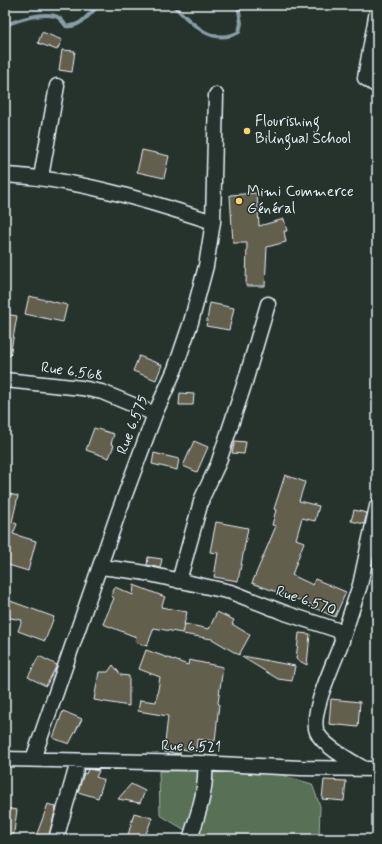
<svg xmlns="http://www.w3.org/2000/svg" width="382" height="844" font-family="Mynerve,sans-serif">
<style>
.green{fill:#597054;stroke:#a0b0a6}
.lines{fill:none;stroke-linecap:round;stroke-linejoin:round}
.stream{stroke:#899da6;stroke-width:4}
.building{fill:#645e4d;stroke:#e8f1f8}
.minor-casing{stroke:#e8f1f8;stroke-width:17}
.minor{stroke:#26332d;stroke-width:14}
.poi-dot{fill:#ffd166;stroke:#26332d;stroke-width:1.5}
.labels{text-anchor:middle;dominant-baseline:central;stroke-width:3;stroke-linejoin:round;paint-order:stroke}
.poi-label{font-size:15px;fill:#e8f1f8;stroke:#26332d;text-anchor:start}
.street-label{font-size:15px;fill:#e8f1f8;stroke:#26332d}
</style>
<rect width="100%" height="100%" fill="#26332d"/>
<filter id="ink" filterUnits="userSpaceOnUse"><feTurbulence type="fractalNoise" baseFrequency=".025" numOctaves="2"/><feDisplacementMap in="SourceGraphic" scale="8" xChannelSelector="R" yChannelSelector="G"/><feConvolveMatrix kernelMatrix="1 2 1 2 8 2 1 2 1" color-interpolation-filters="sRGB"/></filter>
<g filter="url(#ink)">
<path class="green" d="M159 771H268L312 784 320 806 319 839H200L160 815Z"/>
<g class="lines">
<path class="stream" d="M173 5C190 22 212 47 239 32L241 23 238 5
M5 25C19 20 40 12 55 16 60 17 63 22 66 26 80 28 89 14 99 5"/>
</g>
<path class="building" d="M42 32 62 40 57 50 38 43Z
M62 50 75 51 72 72 59 70Z
M142 150 169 156 164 178 137 172Z
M257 193 259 226 284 219 287 231H284L286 242 267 247 265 286H246L247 243H233L230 195Z
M29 296 67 305 63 322 25 314Z
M210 303 234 308 229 330 206 326Z
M5 314 17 316 10 356 5 355Z
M139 356 162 365 156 380 133 371Z
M180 393 194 394 193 405H179Z
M94 428 114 434 111 444 114 445 109 458 86 450Z
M194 441 208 447 197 472 183 466Z
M235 441 246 442 244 454 232 453Z
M154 453 179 459 177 470 152 464Z
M285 475 305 482 299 501 319 506 315 521 302 518 296 539 304 542 292 575 313 585 315 579 346 592 335 617 312 607 313 605 252 583 276 526 272 525 276 510 274 509Z
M5 493 18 496 12 522 17 524 13 534 36 541 28 571 5 564Z
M354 510 367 513 364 524 351 521Z
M216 522 248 528 238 581 214 577 218 553 210 552Z
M148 557 162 559 160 568 147 565Z
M134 585 165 597 161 607 187 612 182 633 154 628 147 646 135 642 136 637 103 624 114 598 111 596 115 587 133 595Z
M5 599 54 617 45 641 18 631 22 620 5 617Z
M217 612 234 620 232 624 250 635 239 655 212 639 183 634 185 624 209 629Z
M299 633 310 634 307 665 296 659Z
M146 650 188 665 189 660 223 667 218 703 219 704 215 741 197 739 196 751 180 749V754L164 752 168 716 138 711 140 700 156 702 160 677 139 669Z
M39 656 57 665 46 686 28 677Z
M243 656 295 666 292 681 278 679 242 657Z
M113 665 121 675 129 676V706L94 700 99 672H108Z
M331 699 360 702 358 727 329 724Z
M63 711 82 719 69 744 53 738Z
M88 769 99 771 96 777 104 780 98 798 78 792 84 773 86 774Z
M324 780 346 781 344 801 322 799Z
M131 784 145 791 140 803 118 799Z
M48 804 56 807 48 839H35Z
M5 808 17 810 13 839H5Z
M134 813 152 818 144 839H127Z"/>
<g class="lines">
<g class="minor-casing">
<path id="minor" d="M377 11 365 78 377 86
M5 175C77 179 145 200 213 222
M41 177 57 86
M5 380 82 388 102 392 155 414
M101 567 140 572 231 592 285 613 337 630 341 634 342 641C335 661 309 714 317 732 323 746 351 761 363 768
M179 581 202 498 218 464 245 382 268 304
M343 637 360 585 377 506
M5 759 198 763 301 768 377 769
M33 759 119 511 155 414 175 369 191 322 206 266 213 222 216 95
M56 839 78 762
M190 839C198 814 207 790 205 763"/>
</g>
<use href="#minor" class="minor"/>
</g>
</g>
<g class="poi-dot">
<circle cx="247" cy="131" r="4"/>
<circle cx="239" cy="201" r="4"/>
</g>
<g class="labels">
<g class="poi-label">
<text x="255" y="122">Flourishing<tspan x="255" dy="17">Bilingual School</tspan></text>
<text x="247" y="192">Mimi Commerce<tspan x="247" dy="17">Général</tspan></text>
</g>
<g class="street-label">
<text transform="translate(72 372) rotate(8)">Rue 6.568</text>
<text transform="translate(133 425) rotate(-69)">Rue 6.575</text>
<text transform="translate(306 601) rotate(19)">Rue 6.570</text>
<text transform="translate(191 747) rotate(2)">Rue 6.521</text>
</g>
</g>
<rect width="382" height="844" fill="none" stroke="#26332d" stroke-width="20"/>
<rect x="10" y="10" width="362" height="824" fill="none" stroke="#e8f1f8" stroke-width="1.5" filter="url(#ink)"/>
</svg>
